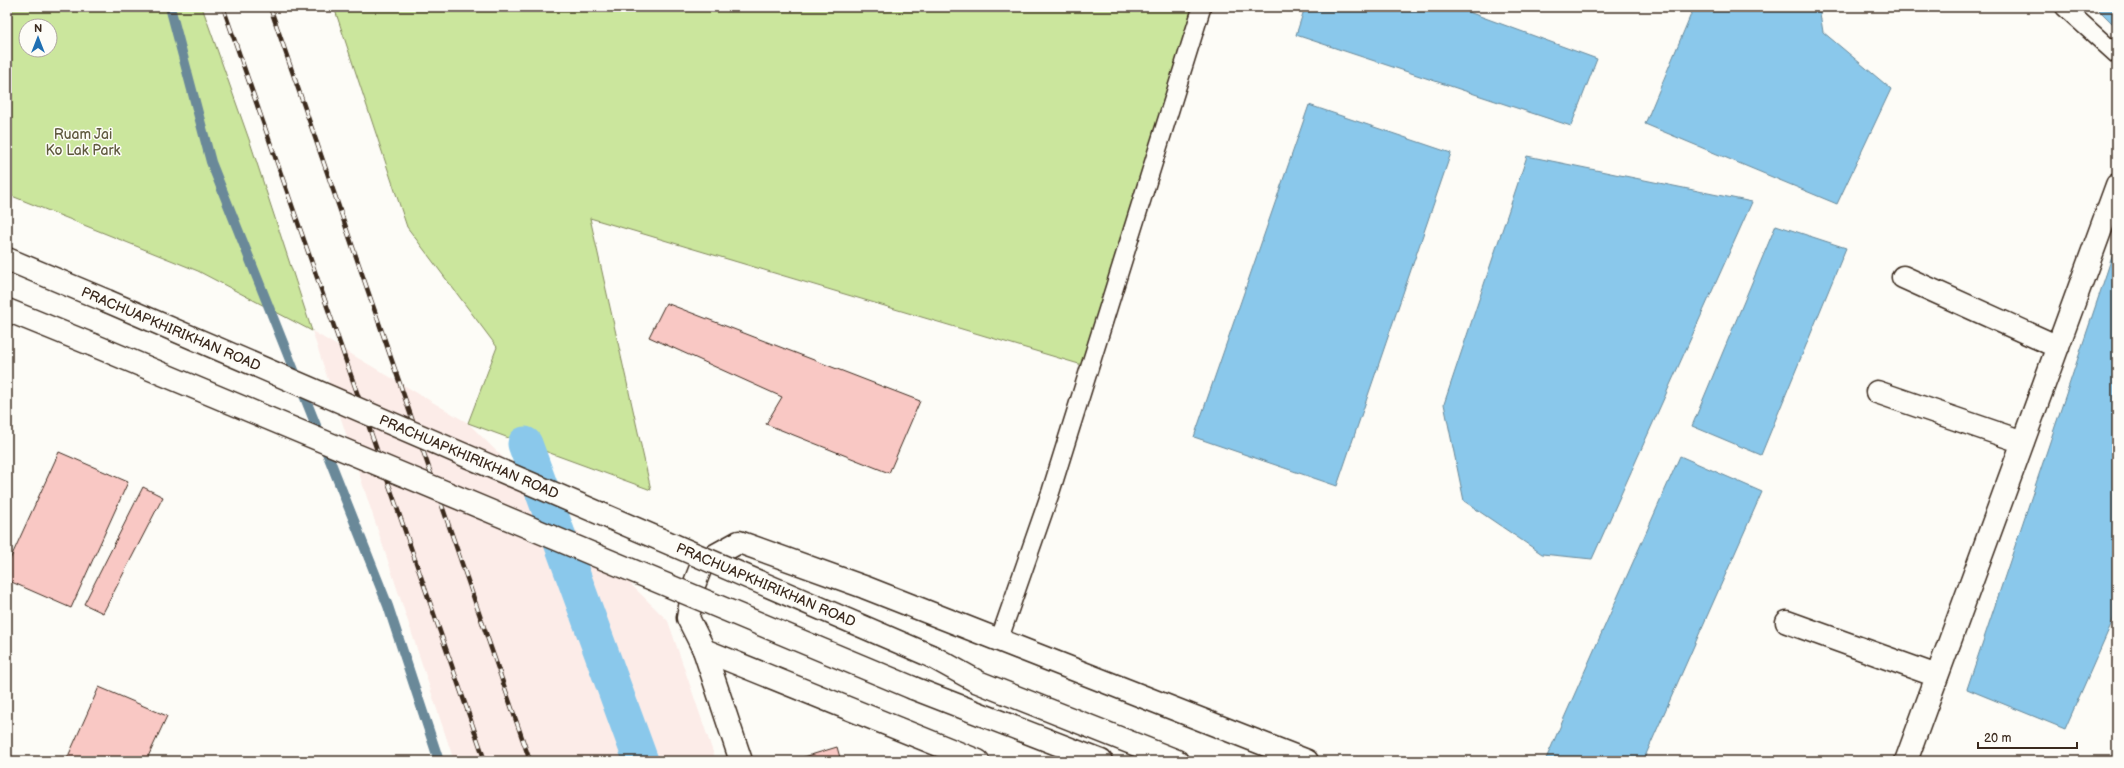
<svg xmlns="http://www.w3.org/2000/svg" width="2124" height="768" font-family="'Balsamiq Sans',sans-serif">
<style>
.built{fill:#fcece8}
.green{fill:#cbe69d;stroke:#83885e;fill-rule:evenodd}
.water{fill:#8ac8eb;stroke:#6a8999}
.lines{fill:none;stroke-linecap:round;stroke-linejoin:round}
.stream{stroke:#6a8999;stroke-width:10}
.canal{stroke:#8ac8eb;stroke-width:35}
.building{fill:#f9c8c4;stroke:#3b2a1e}
.service-casing{stroke:#3b2a1e;stroke-width:20}
.minor-casing{stroke:#3b2a1e;stroke-width:25}
.tertiary-casing{stroke:#3b2a1e;stroke-width:25}
.secondary-casing{stroke:#3b2a1e;stroke-width:25}
.service{stroke:#fdfcf7;stroke-width:17}
.minor{stroke:#fdfcf7;stroke-width:22}
.tertiary{stroke:#fdfcf7;stroke-width:22}
.secondary{stroke:#fdfcf7;stroke-width:22}
.rail-casing{stroke:#3b2a1e;stroke-width:4.5}
.rail{stroke:#fdfcf7;stroke-width:3;stroke-dasharray:9;stroke-linecap:butt}
.secondary-bridge-casing{stroke:#3b2a1e;stroke-width:25;stroke-linecap:butt}
.secondary-bridge{stroke:#fdfcf7;stroke-width:22}
.labels{text-anchor:middle;dominant-baseline:central;stroke-width:3;stroke-linejoin:round;paint-order:stroke}
.park-label{font-size:14px;fill:#5f593e;stroke:#fdfcf7}
.street-label{font-size:14px;fill:#3b2a1e;stroke:#fdfcf7}
</style>
<rect width="100%" height="100%" fill="#fdfcf7"/>
<filter id="ink" filterUnits="userSpaceOnUse"><feTurbulence type="fractalNoise" baseFrequency=".025" numOctaves="2"/><feDisplacementMap in="SourceGraphic" scale="8" xChannelSelector="R" yChannelSelector="G"/><feConvolveMatrix kernelMatrix="1 2 1 2 8 2 1 2 1" color-interpolation-filters="sRGB"/></filter>
<g filter="url(#ink)">
<path class="built" d="M312 331 468 423 668 621 716 761H454Z"/>
<path class="green" d="M7 7H202L251 145 312 331 198 271 7 194ZM26 26H50V50H26Z
M334 7H1192L1089 367 590 218 651 490 468 423 497 347 407 227Z"/>
<path class="water" d="M1305 7H1455L1597 59 1571 126 1296 35Z
M1694 7H1819L1823 32 1891 89 1837 204 1645 124Z
M2096 7H2117V28Z
M1309 105 1451 153 1337 486 1194 437Z
M1527 156 1752 202 1592 559 1542 554 1464 501 1444 404Z
M1776 225 1846 248 1761 455 1692 426Z
M2117 242V611L2065 729 1967 689Z
M1680 456 1762 492 1643 761H1545Z"/>
<g class="lines">
<path class="stream" d="M170 7 211 162 388 606 439 761"/>
<path class="canal" d="M525 444 641 761"/>
</g>
<path class="building" d="M666 303 920 401 889 473 766 424 782 397 649 337Z
M59 452 128 482 71 608 7 580V566Z
M143 487 163 497 103 613 84 604Z
M7 528 12 530 7 541Z
M99 687 167 716 146 761H66Z
M837 747 841 761H791Z"/>
<g class="lines">
<g class="service-casing">
<path id="service" d="M2064 7 2117 55
M999 640 1051 491 1202 7"/>
</g>
<g class="minor-casing">
<path id="minor" d="M1903 277 2058 347
M1877 392 2023 442
M1787 622 1937 676
M1906 761 2117 185"/>
</g>
<g class="tertiary-casing">
<path id="tertiary" d="M704 650 741 761"/>
</g>
<g class="secondary-casing">
<path id="secondary" d="M7 259 107 301
M7 310 93 345
M931 656 978 682 1177 761
M913 688 1101 761
M978 761 704 650 688 618 694 585 703 562 739 542 864 587 1307 761"/>
</g>
<use href="#service" class="service"/>
<use href="#minor" class="minor"/>
<use href="#tertiary" class="tertiary"/>
<use href="#secondary" class="secondary"/>
<g class="rail-casing">
<path id="rail" d="M223 7 485 761
M270 7 530 761"/>
</g>
<use href="#rail" class="rail"/>
<g class="secondary-bridge-casing">
<path id="secondary-bridge" d="M107 301 931 656
M93 345 913 688"/>
</g>
<use href="#secondary-bridge" class="secondary-bridge"/>
</g>
</g>
<g class="labels">
<g class="park-label">
<text x="83" y="134">Ruam Jai<tspan x="83" dy="16">Ko Lak Park</tspan></text>
</g>
<g class="street-label">
<text transform="translate(171 329) rotate(23)">PRACHUAPKHIRIKHAN ROAD</text>
<text transform="translate(469 457) rotate(23)">PRACHUAPKHIRIKHAN ROAD</text>
<text transform="translate(766 585) rotate(23)">PRACHUAPKHIRIKHAN ROAD</text>
</g>
</g>
<rect width="2124" height="768" fill="none" stroke="#fdfcf7" stroke-width="24"/>
<rect x="12" y="12" width="2100" height="744" fill="none" stroke="#3b2a1e" stroke-width="1.5" filter="url(#ink)"/>
<g transform="translate(38 38)"><circle r="19" fill="#fdfcf7" stroke="#afa8a0"/>
<path d="M0-3L7 15L0 10L-7 15Z" fill="#1f6fb2"/>
<text y="-6" font-size="11" font-weight="bold" text-anchor="middle" fill="#3b2a1e">N</text>
</g>
<path d="M1978 742v6h99v-6" fill="none" stroke="#3b2a1e" stroke-width="2"/>
<text x="1984" y="742" font-size="12" fill="#3b2a1e" stroke="#fdfcf7" stroke-width="3" paint-order="stroke">20 m</text>
</svg>
